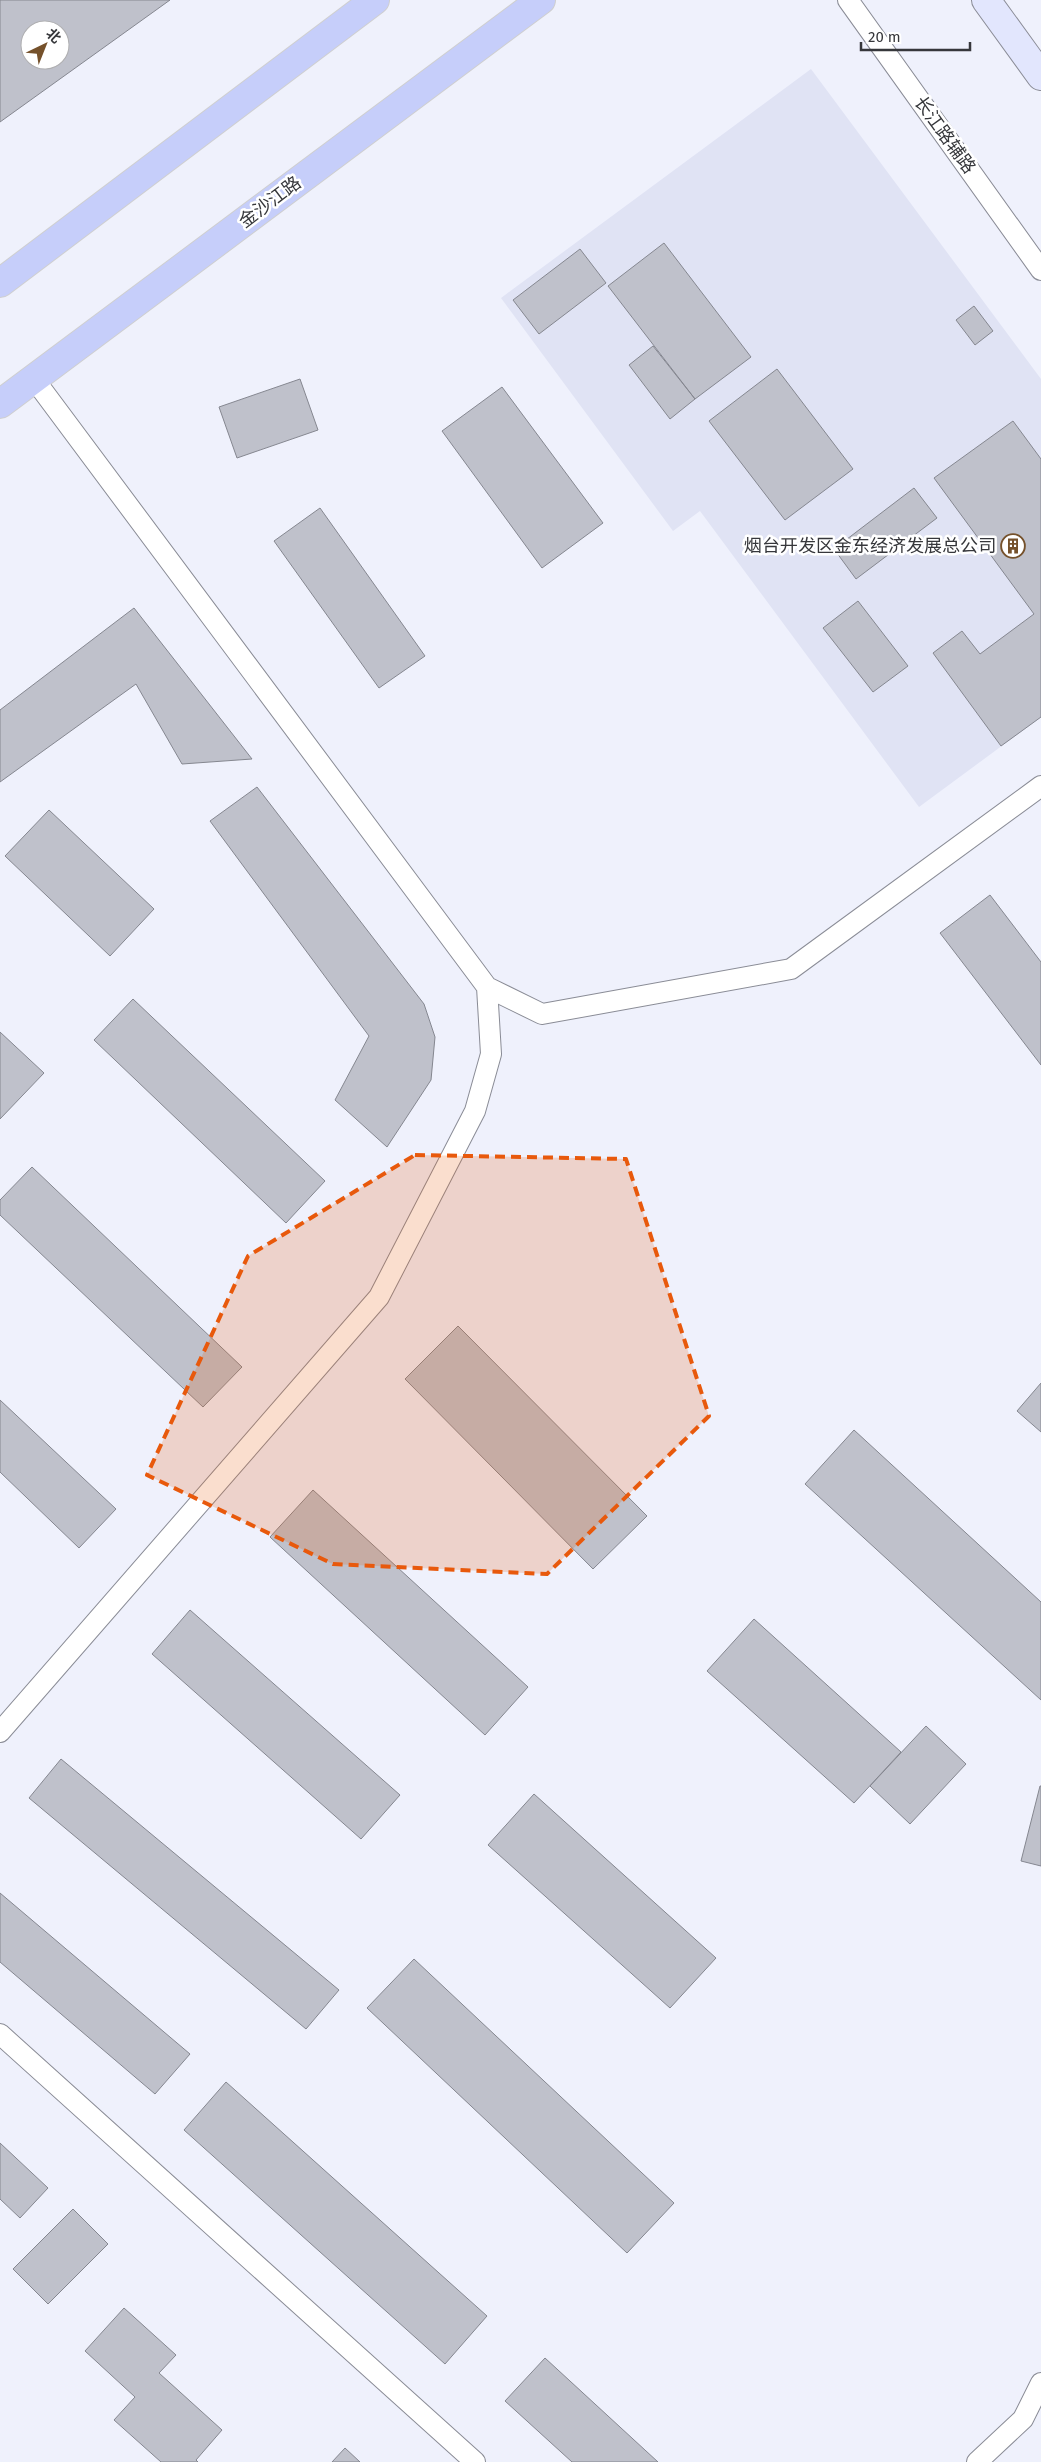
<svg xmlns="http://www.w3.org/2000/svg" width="1041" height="2462" font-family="'Fira Sans','Noto Sans SC',sans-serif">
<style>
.built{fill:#e0e3f4}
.building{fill:#bfc1cb;stroke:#858790;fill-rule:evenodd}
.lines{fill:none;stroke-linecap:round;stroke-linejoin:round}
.lane-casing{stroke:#8a8c96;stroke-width:22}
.secondary-casing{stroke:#8a8c96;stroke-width:30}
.primary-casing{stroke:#cfcfd0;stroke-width:30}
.lane{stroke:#fff;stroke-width:20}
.secondary{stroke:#e2e6fd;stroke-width:28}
.primary{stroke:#c6cefa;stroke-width:28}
.marked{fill:#e8590c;fill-opacity:0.2;stroke:#e8590c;stroke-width:4;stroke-dasharray:10 6;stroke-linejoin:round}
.labels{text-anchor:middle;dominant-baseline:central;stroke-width:5;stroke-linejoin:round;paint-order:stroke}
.street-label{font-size:18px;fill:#36373b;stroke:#fff}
.poi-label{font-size:18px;fill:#36373b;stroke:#fff;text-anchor:end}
</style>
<rect width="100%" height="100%" fill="#eff1fc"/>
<path class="built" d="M811 69 1041 379V717L919 807 700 511 673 531 501 298Z"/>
<path class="building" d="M0 0H170L0 122ZM30 30H60V60H30Z
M664 243 751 357 695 399 608 286Z
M580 249 606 283 539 334 513 300Z
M974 306 993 331 975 345 956 320Z
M653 346 695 399 670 419 629 365Z
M777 369 853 469 785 520 709 421Z
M300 379 318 430 237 458 219 407Z
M502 387 603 523 542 568 442 431Z
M1013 421 1041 459V717L1001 746 933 653 962 631 980 654 1034 614 934 478Z
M914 488 937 518 856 579 834 549Z
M320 508 425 656 379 688 274 541Z
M858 601 908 666 873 692 823 628Z
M134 608 252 759 182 764 136 684 0 782V710Z
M257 787 424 1004 435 1037 431 1080 387 1147 335 1100 369 1036 210 821Z
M49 810 154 909 110 956 5 856Z
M990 895 1041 962V1065L940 933Z
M133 999 325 1181 286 1223 94 1040Z
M0 1032 44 1073 0 1119Z
M32 1167 242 1367 203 1407 0 1215V1200Z
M458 1326 647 1516 593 1569 405 1379Z
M1041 1383V1432L1017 1411Z
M0 1400 116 1509 79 1548 0 1472Z
M854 1430 1041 1602V1700L805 1484Z
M313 1490 528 1687 485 1735 270 1537Z
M190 1610 400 1795 361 1839 152 1654Z
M754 1619 901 1752 854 1803 707 1671Z
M926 1726 966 1764 910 1824 870 1786Z
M61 1759 339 1990 306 2029 29 1798Z
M1040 1786H1041V1866L1021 1861Z
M534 1794 716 1958 670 2008 488 1845Z
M0 1893 190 2054 155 2094 0 1962Z
M414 1959 674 2203 627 2253 367 2008Z
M226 2082 487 2316 445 2364 184 2130Z
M0 2143 48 2188 20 2218 0 2199Z
M73 2209 108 2244 48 2304 13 2269Z
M124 2308 176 2355 159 2373 222 2430 196 2460 198 2462H161L114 2420 135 2397 85 2351Z
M545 2358 658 2462H572L505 2401Z
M345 2448 360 2462H332Z"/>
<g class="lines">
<g class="lane-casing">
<path id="lane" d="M848 0 1041 270
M487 987 542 1014 791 969 1041 786
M0 1732 379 1297 475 1111 491 1054 487 987 34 379
M0 2034 475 2462
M977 2462 1023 2419 1041 2383"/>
</g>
<g class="secondary-casing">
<path id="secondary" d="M986 0 1041 76"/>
</g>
<g class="primary-casing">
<path id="primary" d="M0 283 375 0
M0 404 541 0"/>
</g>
<use href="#lane" class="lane"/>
<use href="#secondary" class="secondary"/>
<use href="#primary" class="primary"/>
</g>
<path class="marked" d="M415 1155 626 1159 709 1416 547 1574 333 1564 147 1475 248 1256Z"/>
<defs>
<g id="building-ring" transform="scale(1.25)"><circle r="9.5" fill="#fff" stroke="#75512b" stroke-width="1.5"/><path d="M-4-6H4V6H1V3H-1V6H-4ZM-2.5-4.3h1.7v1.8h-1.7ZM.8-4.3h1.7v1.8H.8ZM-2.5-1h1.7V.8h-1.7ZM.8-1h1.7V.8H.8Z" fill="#75512b"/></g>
</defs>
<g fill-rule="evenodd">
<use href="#building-ring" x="1013" y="546"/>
</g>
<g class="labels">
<g class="street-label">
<text transform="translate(945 135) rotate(54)">长江路辅路</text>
<text transform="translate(270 202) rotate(-37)">金沙江路</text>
</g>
<g class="poi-label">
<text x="996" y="546">烟台开发区金东经济发展总公司</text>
</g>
</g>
<g transform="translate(45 45) rotate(43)"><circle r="24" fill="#ffffff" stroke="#afafb1"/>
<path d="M0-4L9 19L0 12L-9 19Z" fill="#75512b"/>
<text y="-8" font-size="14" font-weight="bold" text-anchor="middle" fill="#36373b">北</text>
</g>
<path d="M861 42v8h109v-8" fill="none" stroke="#36373b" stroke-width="2.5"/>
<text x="868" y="42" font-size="15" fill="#36373b" stroke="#ffffff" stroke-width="4" paint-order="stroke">20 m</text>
</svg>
